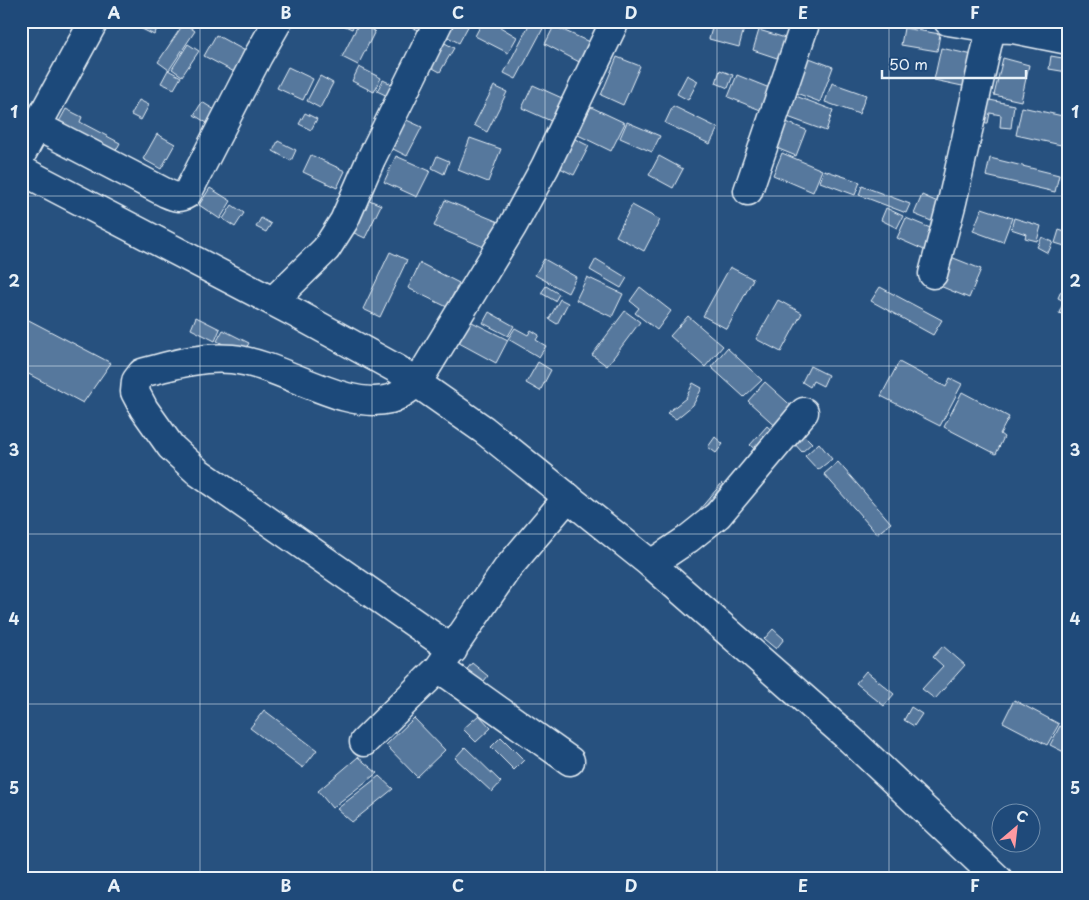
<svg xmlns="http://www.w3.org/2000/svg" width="1089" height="900" font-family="'Playpen Sans',sans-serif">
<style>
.building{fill:#57789d;stroke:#e8f1f8}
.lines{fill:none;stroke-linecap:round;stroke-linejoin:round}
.minor-casing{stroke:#e8f1f8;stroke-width:31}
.major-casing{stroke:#e8f1f8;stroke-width:31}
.minor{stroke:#1f4a7a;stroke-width:28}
.major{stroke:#1f4a7a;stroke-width:28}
.grid{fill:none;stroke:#e8f1f8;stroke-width:1;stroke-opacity:0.55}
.neatline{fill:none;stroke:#e8f1f8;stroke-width:2}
.grid-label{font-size:16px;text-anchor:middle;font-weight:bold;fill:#e8f1f8}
</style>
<rect width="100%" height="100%" fill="#27517f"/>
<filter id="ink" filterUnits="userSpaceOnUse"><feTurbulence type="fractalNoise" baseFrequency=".02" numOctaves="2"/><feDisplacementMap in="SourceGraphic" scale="10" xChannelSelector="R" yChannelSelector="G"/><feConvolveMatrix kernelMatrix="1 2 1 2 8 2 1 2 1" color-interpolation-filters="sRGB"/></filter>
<g filter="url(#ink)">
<path class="building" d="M126 21H161L154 35Z
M334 21H356L352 29Z
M396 21H433L428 34Z
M454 21H471L459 43 446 36Z
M483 21H490L517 37 508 53 475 36Z
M531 21H547L516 79 504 73Z
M714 21H746L739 47 709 39Z
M184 23 195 31 169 70 158 62Z
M359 23 375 31 358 65 342 57Z
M554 26 596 45 585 65 545 44Z
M904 28 940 34 937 51 901 45Z
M759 30 792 40 786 61 753 50Z
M216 35 251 54 240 75 204 56Z
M443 42 454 48 440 72 429 66Z
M188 44 199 51 182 76 172 69Z
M941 48 973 55 967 87 934 80Z
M804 56 833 67 820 102 791 91Z
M1051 56 1068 59V93H1064L1067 72 1049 69Z
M617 57 640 66 623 105 601 95Z
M1003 58 1029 65 1021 101 994 95Z
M288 67 313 79 303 100 277 88Z
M359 67 381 78 374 92 352 81Z
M168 70 181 77 174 89 161 83Z
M720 70 733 75 728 88 716 83Z
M687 75 698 81 688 100 677 94Z
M737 75 777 91 768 113 728 97Z
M320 76 333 83 320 108 307 101Z
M383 80 402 89 396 100 377 91Z
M832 83 866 95 859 114 825 102Z
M533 85 573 103 562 126 522 108Z
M494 86 507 92 487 132 474 125Z
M793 95 833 110 826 131 785 116Z
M985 99 1014 105 1011 128 1000 127 1001 115 990 113 988 123H981Z
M139 100 149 105 141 120 131 115Z
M202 102 223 115 215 128 194 115Z
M673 106 718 128 710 144 665 123Z
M591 107 625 123 611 151 578 135Z
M1022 107 1067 117 1061 145 1016 135Z
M66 109 82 117 80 122 120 143 113 156 56 127Z
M305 113 317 119 311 130 299 124Z
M400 117 422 127 407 156 385 145Z
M784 121 806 130 796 156 774 147Z
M627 122 660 136 652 152 620 138Z
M157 134 175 144 161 169 143 159Z
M470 138 501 149 488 182 458 170Z
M575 139 589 146 574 175 560 168Z
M278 141 296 150 291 161 273 151Z
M782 153 822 170 813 192 773 175Z
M311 155 345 171 337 188 303 172Z
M396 156 430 171 417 197 384 182Z
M437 156 449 161 444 174 432 168Z
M659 156 683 169 673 188 649 175Z
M990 158 1059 175 1055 192 986 176Z
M824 170 860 182 855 195 820 182Z
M862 186 910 204 906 213 859 195Z
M210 188 231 201 220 219 199 205Z
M922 195 949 207 941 225 914 214Z
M367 199 381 205 365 238 352 232Z
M445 200 501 223 491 250 434 226Z
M232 205 244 213 235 227 223 219Z
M632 205 660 220 644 251 616 236Z
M886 208 903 216 897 228 881 220Z
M982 208 1012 218 1003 242 973 231Z
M261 218 271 224 266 232 256 227Z
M906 218 940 232 931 253 897 238Z
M1014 218 1041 226 1037 241 1025 238 1026 234 1011 229Z
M1059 230 1068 233V247L1055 243Z
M1042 237 1053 242 1048 253 1037 247Z
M390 252 407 260 380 317 363 309Z
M951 257 981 269 969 298 940 286Z
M544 259 576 277 568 293 535 275Z
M596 259 627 278 621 288 590 270Z
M420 263 459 283 447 307 408 288Z
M730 267 753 279 727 329 703 316Z
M587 277 623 294 612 317 576 300Z
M546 286 559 294 555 301 541 293Z
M640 287 671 311 657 330 635 313 639 308 630 301Z
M880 287 942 320 933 335 871 301Z
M1061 291 1068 294V316L1059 313 1064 301 1058 298Z
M560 299 568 303 557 324 549 319Z
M778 300 802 313 781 352 756 339Z
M625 311 640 322 607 366 592 355Z
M489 312 514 326 508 336 483 323Z
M21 316 111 363 83 403 21 370Z
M688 316 723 346 705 367 670 336Z
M196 317 220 329 215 341 191 329Z
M470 321 508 340 496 363 459 343Z
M515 328 528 335 531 330 539 335 536 340 546 346 539 357 508 339Z
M223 330 249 343 243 354 217 341Z
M727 348 762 380 744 397 711 367Z
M538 362 551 370 540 391 526 383Z
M899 362 946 387 950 378 962 384 940 426 881 396Z
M810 366 828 375 823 386 813 381 810 387 802 382Z
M765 382 797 411 780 430 748 401Z
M693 383 702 388 693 405 676 419 667 413 686 398Z
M962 392 1009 417 1000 434 1004 437 996 454 944 427Z
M767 426 777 435 760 454 750 445Z
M801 432 812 443 802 452 792 441Z
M715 437 723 444 716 453 708 447Z
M819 443 832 459 818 470 805 456Z
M838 462 891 523 877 534 824 474Z
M722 483 731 491 708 518 699 510Z
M773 629 784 639 776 649 764 639Z
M943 646 965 665 935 699 922 689 943 666 933 657Z
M472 663 488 676 480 686 464 673Z
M866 671 894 694 884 706 856 683Z
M1014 700 1059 724 1047 745 1003 722Z
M911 707 922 714 914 726 904 720Z
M264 710 317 750 303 768 250 728Z
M479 715 491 728 476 742 463 729Z
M414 718 445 750 417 777 386 745Z
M1060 726 1068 730V750L1066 753 1050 745Z
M501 737 524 760 514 770 491 747Z
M465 747 501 782 492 792 455 758Z
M358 757 377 773 332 808 318 791Z
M379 776 393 789 352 822 337 809Z"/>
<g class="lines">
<g class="minor-casing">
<path id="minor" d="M948 21 991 28 1013 29 1068 40
M37 126 166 193C175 197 179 199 187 194L258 56 278 21
M21 155 94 21
M748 191 806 21
M933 274 952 202 991 28
M273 301 326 249 344 221 371 159 439 21
M651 564 688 539 718 515 804 412
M453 650 198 472 171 447 144 409 135 392 136 381 142 373C172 365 201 356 232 359 282 364 343 411 390 399 399 397 409 388 417 383L512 227 545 167 615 21
M439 668 570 761
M364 742 439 668 507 569 568 497"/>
</g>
<g class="major-casing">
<path id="major" d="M21 170 297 314 397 369 484 430 651 564 850 739 998 879"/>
</g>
<use href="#minor" class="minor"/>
<use href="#major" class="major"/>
</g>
</g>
<path class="grid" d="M200 21V879M372 21V879M545 21V879M717 21V879M889 21V879M21 196H1068M21 366H1068M21 534H1068M21 704H1068"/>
<rect width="1089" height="900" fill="none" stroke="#1f4a7a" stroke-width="55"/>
<g transform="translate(1016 828) rotate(28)"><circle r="24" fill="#1f4a7a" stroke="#6f8dac"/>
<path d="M0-4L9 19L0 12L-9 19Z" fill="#ff9aa2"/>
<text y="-8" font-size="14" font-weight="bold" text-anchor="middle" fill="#e8f1f8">С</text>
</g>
<path d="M882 70v8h144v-8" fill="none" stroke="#e8f1f8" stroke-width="2.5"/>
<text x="889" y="70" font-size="15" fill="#e8f1f8" stroke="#1f4a7a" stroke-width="4" paint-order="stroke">50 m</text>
<rect x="28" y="28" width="1034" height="844" class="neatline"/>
<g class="grid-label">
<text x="114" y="19">A</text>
<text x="286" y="19">B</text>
<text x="458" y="19">C</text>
<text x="631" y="19">D</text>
<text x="803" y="19">E</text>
<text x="975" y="19">F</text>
<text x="14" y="118">1</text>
<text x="1075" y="118">1</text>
<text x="14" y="287">2</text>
<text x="1075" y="287">2</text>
<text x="14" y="456">3</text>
<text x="1075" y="456">3</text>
<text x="14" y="625">4</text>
<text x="1075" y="625">4</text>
<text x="14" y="794">5</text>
<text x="1075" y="794">5</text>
<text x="114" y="892">A</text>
<text x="286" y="892">B</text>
<text x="458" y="892">C</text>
<text x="631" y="892">D</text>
<text x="803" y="892">E</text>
<text x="975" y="892">F</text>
</g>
</svg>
